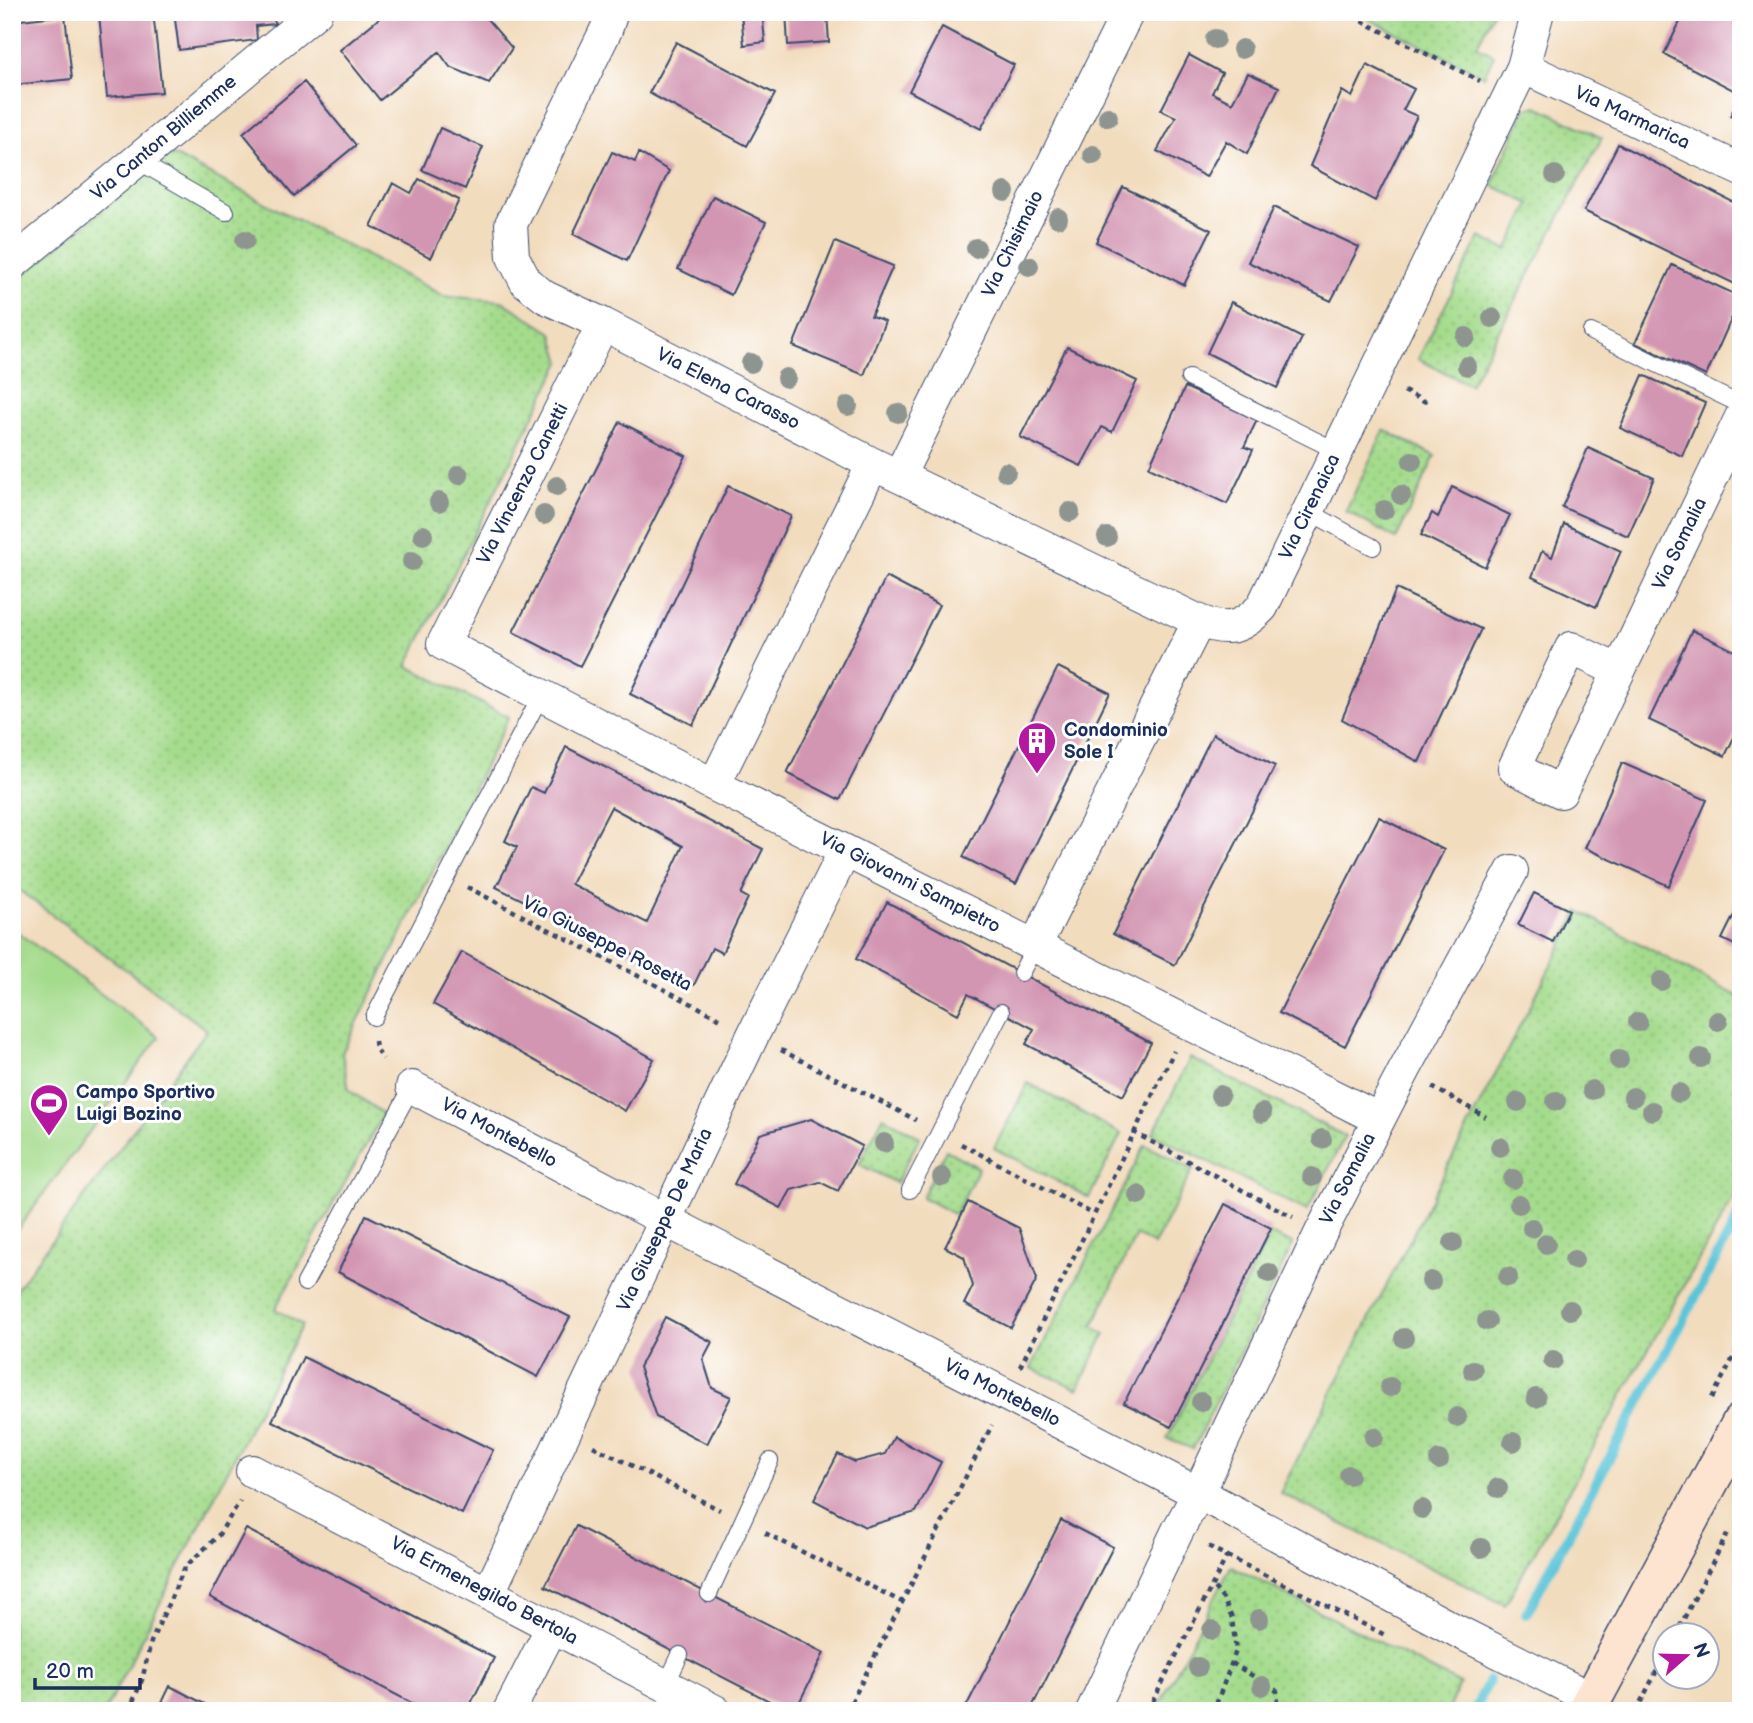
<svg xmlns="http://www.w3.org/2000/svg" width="1753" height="1723" font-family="'Balsamiq Sans',sans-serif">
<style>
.grass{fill:url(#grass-dots);stroke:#608575;stroke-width:2}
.pitch{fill:#a4db8c;stroke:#608575;stroke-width:2}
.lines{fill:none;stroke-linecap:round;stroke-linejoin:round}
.stream{stroke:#5cc5d8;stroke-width:10}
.building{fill:#d396b2;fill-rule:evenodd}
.service-casing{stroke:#3b496c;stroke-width:18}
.minor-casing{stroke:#3b496c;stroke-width:34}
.secondary-casing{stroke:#3b496c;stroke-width:41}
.path{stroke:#3b496c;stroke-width:4.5;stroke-dasharray:5 5;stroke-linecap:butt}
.service{stroke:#fff;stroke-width:16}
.minor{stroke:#fff;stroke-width:32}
.secondary{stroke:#fde4d0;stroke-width:38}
.tree{fill:#8e9490}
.labels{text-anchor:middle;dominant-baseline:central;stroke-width:6;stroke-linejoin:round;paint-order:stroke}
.street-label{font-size:19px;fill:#1b2f5e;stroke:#fff}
.poi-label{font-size:19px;font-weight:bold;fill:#1b2f5e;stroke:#fff;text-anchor:start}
</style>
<defs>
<pattern id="grass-dots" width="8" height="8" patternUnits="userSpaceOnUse" patternTransform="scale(1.75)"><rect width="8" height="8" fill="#a4db8c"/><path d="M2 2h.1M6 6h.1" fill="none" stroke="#8dbc7b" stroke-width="1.8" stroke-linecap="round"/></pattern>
</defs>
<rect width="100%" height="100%" fill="#fff"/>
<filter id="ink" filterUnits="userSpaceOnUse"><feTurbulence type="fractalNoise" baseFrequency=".0143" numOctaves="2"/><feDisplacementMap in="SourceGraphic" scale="14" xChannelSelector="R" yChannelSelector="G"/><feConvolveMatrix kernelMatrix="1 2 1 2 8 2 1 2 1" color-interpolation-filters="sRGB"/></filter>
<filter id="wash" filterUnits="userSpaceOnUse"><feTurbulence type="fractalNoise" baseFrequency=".00686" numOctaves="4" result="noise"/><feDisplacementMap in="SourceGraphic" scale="28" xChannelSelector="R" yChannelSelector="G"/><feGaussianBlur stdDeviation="1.57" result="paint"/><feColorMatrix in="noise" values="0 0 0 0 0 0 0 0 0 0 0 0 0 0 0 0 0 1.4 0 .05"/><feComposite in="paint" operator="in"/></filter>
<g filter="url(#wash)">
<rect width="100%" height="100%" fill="#f2dcbe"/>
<path class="grass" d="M1369 12H1493L1477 46 1494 55 1484 76 1366 18Z
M1537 106 1602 138 1470 385 1418 359 1480 237 1507 250 1530 204 1492 185 1525 109Z
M171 154 444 296 502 301 552 333 561 362 407 666 509 717 342 1053 349 1090 383 1114 275 1309 302 1325 105 1711H12V1295L207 1030 12 885V284Z
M1384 430 1435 456 1396 539 1346 511Z
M1579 911 1741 998V1184L1505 1605 1280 1493Z
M1190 1058 1345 1136 1307 1211 1153 1134Z
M1028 1083 1121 1134 1089 1198 994 1148Z
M883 1117 920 1137 896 1183 859 1164Z
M1145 1145 1193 1169 1154 1245 1136 1235 1093 1326 1105 1334 1078 1389 1031 1368Z
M946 1150 979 1168 955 1215 922 1197Z
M1270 1234 1293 1244 1193 1449 1167 1439Z
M1231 1566 1460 1684 1447 1711H1156Z"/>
<path class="pitch" d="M12 928 159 1037 12 1237Z"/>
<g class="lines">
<path class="stream" d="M1526 1614 1741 1212
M1474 1711 1489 1681"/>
</g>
<g id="blocks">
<path class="building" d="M122 12H153L162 92 107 97 99 14Z
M174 12H273L275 24 256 26 257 40 179 50Z
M387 12H481L512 48 489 83 450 67 439 52 380 100 340 50Z
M741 12H762L765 42 744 45Z
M786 12H827L829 42 788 45Z
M1685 12H1715L1741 25V79L1735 91 1664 54Z
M65 15 72 79 12 85V21Z
M942 27 1014 65 981 129 909 91Z
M676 42 775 94 747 146 649 93Z
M1189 55 1222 73 1212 93 1232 103 1248 73 1279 87 1247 154 1226 141 1206 177 1157 151 1176 117 1161 110Z
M1367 65 1414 89 1403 110 1417 116 1375 201 1310 166 1342 91 1352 97Z
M304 82 356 145 294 196 243 133Z
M1741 95V121L1730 116Z
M440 128 483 147 465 189 422 170Z
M1618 144 1741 206V287L1584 211Z
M612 152 635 162 639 153 669 171 627 261 573 234Z
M419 179 459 200 431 258 371 226 393 183 411 193Z
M1123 187 1211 230 1184 285 1096 242Z
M713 196 766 222 731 295 678 269Z
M1274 207 1359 247 1331 301 1248 262Z
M835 242 893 266 871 316 885 321 864 375 793 346Z
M1672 265 1741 297 1706 376 1635 343Z
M1231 302 1302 338 1277 388 1207 353Z
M1067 347 1137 381 1112 432 1102 427 1081 466 1020 437Z
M1643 375 1705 403 1682 456 1620 428Z
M1185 387 1257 420 1244 447 1253 450 1227 504 1149 467Z
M620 422 686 456 580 666 513 632Z
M1588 448 1654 478 1628 536 1562 507Z
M728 486 791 516 693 725 630 694Z
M1452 487 1510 515 1485 567 1421 535 1432 513 1438 517Z
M1564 524 1621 551 1596 607 1532 577 1542 551 1552 557Z
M886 577 939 605 840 800 787 773Z
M1396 589 1481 629 1419 762 1342 719Z
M1692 630 1741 654V723L1725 756 1649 720Z
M1058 667 1110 693 1016 884 963 857Z
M1213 734 1275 766 1175 965 1113 934Z
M566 747 763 849 741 894 748 898 722 953 712 948 694 985 496 887 517 847 505 841 531 787 544 793ZM611 807 683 846 647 923 571 884Z
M1622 763 1707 800 1669 886 1585 848Z
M1379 817 1444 850 1345 1046 1279 1013Z
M1534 893 1569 910 1553 942 1518 925Z
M1741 901V948L1722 939Z
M887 902 1151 1043 1123 1096 1026 1044 1034 1029 968 994 958 1014 856 959Z
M462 952 654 1059 625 1111 433 1004Z
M811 1119 862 1146 838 1191 820 1182 791 1190 781 1208 734 1184 760 1134Z
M968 1202 1019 1228 1037 1279 1011 1328 964 1304 973 1286 964 1257 945 1247Z
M1225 1204 1271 1228 1171 1427 1124 1403Z
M366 1215 570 1317 538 1377 338 1272Z
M665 1317 712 1342 703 1359 712 1388 731 1397 707 1444 656 1417 639 1367Z
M303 1357 493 1450 462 1514 272 1421Z
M894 1437 941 1462 916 1512 865 1527 814 1500 838 1454 855 1462 885 1454Z
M1061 1520 1113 1547 1030 1711H968L965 1709Z
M576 1526 824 1653 795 1711H789L545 1586Z
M246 1529 494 1658 467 1711H427L210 1597Z
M170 1686 218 1711H158Z"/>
</g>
</g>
<g filter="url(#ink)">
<use href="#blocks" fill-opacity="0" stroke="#3b496c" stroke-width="2"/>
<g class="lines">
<g class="service-casing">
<path id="service" d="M138 161 226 212
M1591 332 1741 405
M1189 378 1337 451
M1308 511 1373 547
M1021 973 1035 946
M374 1017 541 695
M910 1190 1001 1012
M305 1283 412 1087
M709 1594 770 1461
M666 1685 680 1655"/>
</g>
<g class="minor-casing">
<path id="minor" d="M612 12 606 30 511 224 513 257 526 282 545 297 603 324 873 464 1199 621C1227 632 1241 629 1262 607L1523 67 1538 12
M1523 67 1741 170
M12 264 316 12
M603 324 443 644 714 785 1379 1119
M899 476 1128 12
M1619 671 1571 648 1514 768 1561 792 1741 417
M714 785 873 464
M1035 946 1199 621
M412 1087 665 1220 1219 1504 1457 1631 1592 1699
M252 1471 715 1711
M489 1592 753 1035 845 851
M509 1711 552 1627
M1092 1711 1178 1530 1198 1494 1321 1232 1404 1071 1512 871"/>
</g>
<g class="secondary-casing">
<path id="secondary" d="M1586 1711 1741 1423"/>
</g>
<path class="path" d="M1344 12 1480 81
M1454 15 1455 12
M1404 391 1428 403
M467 887 723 1020
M375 1041 376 1049 383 1059
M781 1050 916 1120
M1432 1087 1486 1117
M1133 1132 1293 1217
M961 1144 1093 1214
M1020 1367 1174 1051
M1712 1398 1741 1343
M593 1446 720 1510
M765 1533 902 1602
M1227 1556 1385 1635
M1675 1636 1729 1531
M1232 1663 1277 1691 1278 1703 1277 1711
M129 1711 142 1680 151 1642 185 1567 218 1536 240 1501
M847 1711 992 1425
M1148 1711 1227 1556 1206 1545
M1209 1711 1217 1702 1236 1651 1232 1618 1223 1599 1212 1585
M1636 1711 1666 1653"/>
<use href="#service" class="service"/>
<use href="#minor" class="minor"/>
<use href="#secondary" class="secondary"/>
</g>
<g class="tree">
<circle cx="1215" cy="39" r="10"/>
<circle cx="1242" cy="49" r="10"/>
<circle cx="1108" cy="117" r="10"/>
<circle cx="1093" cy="155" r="10"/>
<circle cx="1555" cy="175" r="10"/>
<circle cx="1005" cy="192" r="10"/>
<circle cx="1058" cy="218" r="10"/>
<circle cx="245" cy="240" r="10"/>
<circle cx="976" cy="248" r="10"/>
<circle cx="1029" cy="266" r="10"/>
<circle cx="1492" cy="318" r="10"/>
<circle cx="1466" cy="337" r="10"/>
<circle cx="751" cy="363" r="10"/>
<circle cx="1467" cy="366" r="10"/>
<circle cx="786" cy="378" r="10"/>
<circle cx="848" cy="406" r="10"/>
<circle cx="898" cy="413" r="10"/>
<circle cx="1412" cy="461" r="10"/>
<circle cx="1006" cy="472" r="10"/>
<circle cx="459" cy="475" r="10"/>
<circle cx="557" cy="486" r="10"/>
<circle cx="1401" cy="495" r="10"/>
<circle cx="439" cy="502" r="10"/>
<circle cx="1384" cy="510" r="10"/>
<circle cx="1070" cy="512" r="10"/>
<circle cx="544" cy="515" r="10"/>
<circle cx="423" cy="535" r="10"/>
<circle cx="1107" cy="537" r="10"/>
<circle cx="412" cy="561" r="10"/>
<circle cx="1661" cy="981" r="10"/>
<circle cx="1718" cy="1021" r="10"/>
<circle cx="1638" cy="1022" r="10"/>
<circle cx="1701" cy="1058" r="10"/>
<circle cx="1619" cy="1060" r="10"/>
<circle cx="1592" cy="1090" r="10"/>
<circle cx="1679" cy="1093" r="10"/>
<circle cx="1220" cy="1095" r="10"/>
<circle cx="1633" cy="1097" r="10"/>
<circle cx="1556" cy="1101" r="10"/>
<circle cx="1518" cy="1102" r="10"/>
<circle cx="1652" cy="1111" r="10"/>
<circle cx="1262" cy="1113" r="10"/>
<circle cx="1322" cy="1139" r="10"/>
<circle cx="884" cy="1143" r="10"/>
<circle cx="1500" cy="1147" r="10"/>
<circle cx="942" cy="1177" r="10"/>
<circle cx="1312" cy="1177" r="10"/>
<circle cx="1513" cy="1179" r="10"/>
<circle cx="1138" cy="1195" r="10"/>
<circle cx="1519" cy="1204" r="10"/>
<circle cx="1532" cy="1228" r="10"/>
<circle cx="1453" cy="1243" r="10"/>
<circle cx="1546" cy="1244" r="10"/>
<circle cx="1574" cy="1260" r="10"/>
<circle cx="1269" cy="1273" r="10"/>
<circle cx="1508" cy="1277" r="10"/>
<circle cx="1431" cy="1281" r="10"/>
<circle cx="1570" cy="1310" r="10"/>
<circle cx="1487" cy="1321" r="10"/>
<circle cx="1404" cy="1338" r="10"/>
<circle cx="1553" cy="1360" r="10"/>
<circle cx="1473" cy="1370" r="10"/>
<circle cx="1390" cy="1387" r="10"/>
<circle cx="1536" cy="1398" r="10"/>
<circle cx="1201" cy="1402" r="10"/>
<circle cx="1457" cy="1417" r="10"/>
<circle cx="1374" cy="1437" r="10"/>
<circle cx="1513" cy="1442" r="10"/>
<circle cx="1439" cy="1460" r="10"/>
<circle cx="1349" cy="1475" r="10"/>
<circle cx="1498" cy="1488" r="10"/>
<circle cx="1422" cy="1509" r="10"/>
<circle cx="1481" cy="1548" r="10"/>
<circle cx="1259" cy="1619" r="10"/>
<circle cx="1212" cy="1630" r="10"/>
<circle cx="1198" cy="1667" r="10"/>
<circle cx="1262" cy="1686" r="10"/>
</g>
</g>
<defs>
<g id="building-pin" transform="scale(2.0125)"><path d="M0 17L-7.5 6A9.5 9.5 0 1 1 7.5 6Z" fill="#b5179e" stroke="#fff"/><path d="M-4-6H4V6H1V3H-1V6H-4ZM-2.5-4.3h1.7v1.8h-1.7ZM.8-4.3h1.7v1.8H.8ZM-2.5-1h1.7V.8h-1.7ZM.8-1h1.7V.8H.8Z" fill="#fff"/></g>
<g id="stadium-pin" transform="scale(2.0125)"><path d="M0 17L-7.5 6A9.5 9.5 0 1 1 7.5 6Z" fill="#b5179e" stroke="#fff"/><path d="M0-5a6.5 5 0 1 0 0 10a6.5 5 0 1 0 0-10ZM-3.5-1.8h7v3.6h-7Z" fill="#fff"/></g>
</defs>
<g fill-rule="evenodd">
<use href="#building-pin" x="1037" y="741"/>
<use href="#stadium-pin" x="49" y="1103"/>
</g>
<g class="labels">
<g class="street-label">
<text transform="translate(1632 118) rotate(25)">Via Marmarica</text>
<text transform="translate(164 138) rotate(-40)">Via Canton Billiemme</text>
<text transform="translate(1013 244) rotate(-64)">Via Chisimaio</text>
<text transform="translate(728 389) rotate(27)">Via Elena Carasso</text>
<text transform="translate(523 484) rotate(-63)">Via Vincenzo Canetti</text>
<text transform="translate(1310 507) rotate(-64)">Via Cirenaica</text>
<text transform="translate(1680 544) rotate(-64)">Via Somalia</text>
<text transform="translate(910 883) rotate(27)">Via Giovanni Sampietro</text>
<text transform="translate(607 944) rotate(27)">Via Giuseppe Rosetta</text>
<text transform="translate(499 1133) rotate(28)">Via Montebello</text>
<text transform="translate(1348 1179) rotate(-63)">Via Somalia</text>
<text transform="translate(665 1220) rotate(-65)">Via Giuseppe De Maria</text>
<text transform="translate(1002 1393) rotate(27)">Via Montebello</text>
<text transform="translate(484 1591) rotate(28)">Via Ermenegildo Bertola</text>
</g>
<g class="poi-label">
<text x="1064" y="730">Condominio<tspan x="1064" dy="22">Sole I</tspan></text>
<text x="76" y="1092">Campo Sportivo<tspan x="76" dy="22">Luigi Bozino</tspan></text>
</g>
</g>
<rect width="1753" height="1723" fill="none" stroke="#fff" stroke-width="42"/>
<g transform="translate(1686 1656) rotate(70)"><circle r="33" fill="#ffffff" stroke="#a4acbf" stroke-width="2"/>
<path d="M0-5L12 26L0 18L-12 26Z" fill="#b5179e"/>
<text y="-10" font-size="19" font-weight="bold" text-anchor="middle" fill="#1b2f5e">N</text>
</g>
<path d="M35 1678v10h105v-10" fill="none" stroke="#1b2f5e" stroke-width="3.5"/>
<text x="46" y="1678" font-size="21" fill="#1b2f5e" stroke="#ffffff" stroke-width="5" paint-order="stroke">20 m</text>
</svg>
